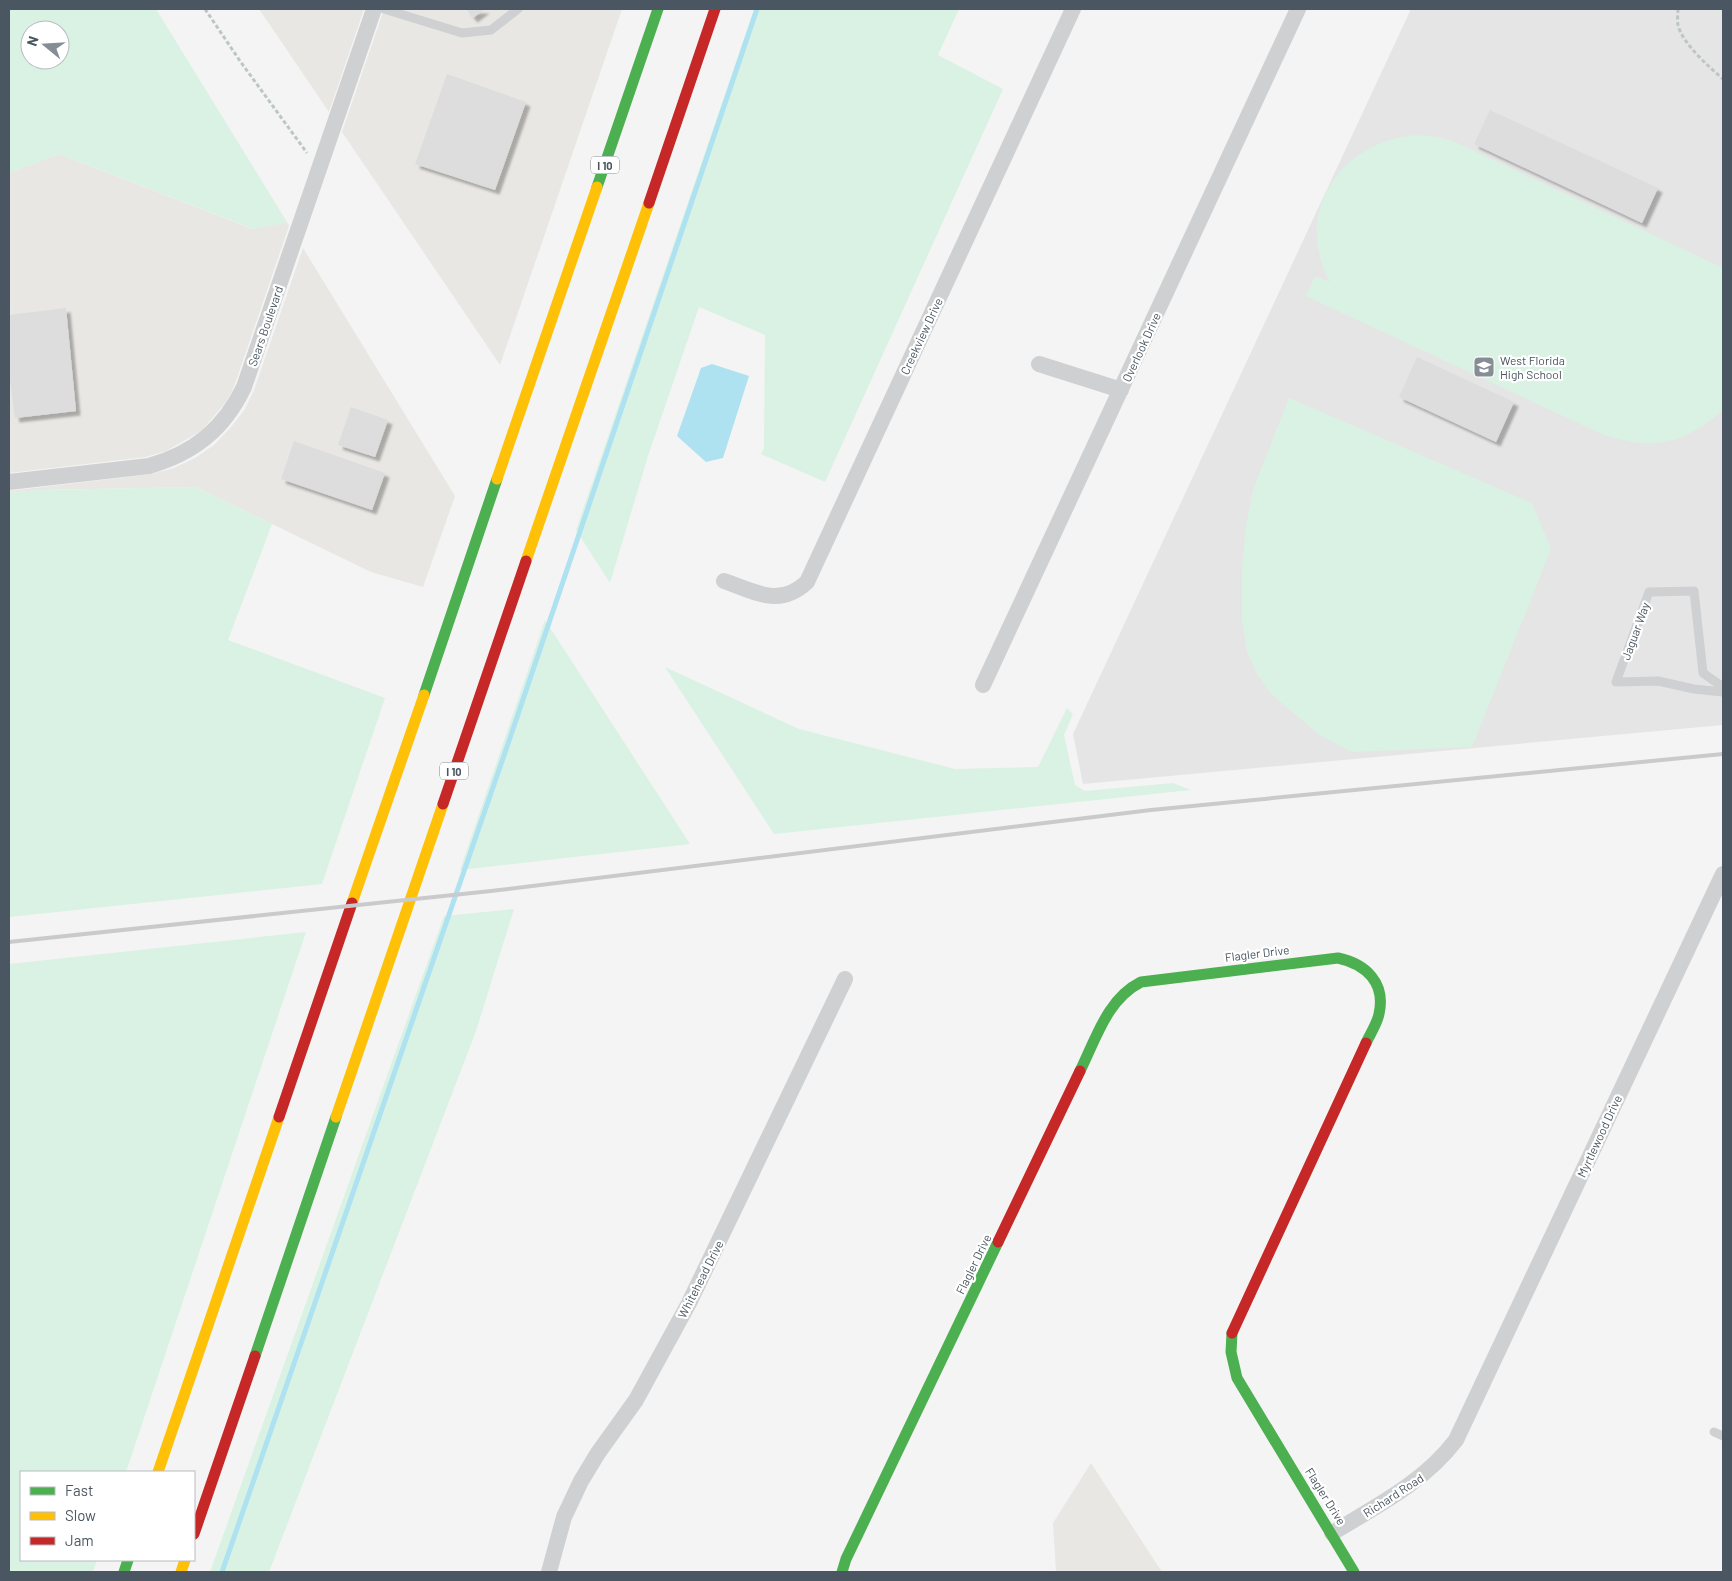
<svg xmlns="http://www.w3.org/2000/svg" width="1732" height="1581" font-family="Barlow,sans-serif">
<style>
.commercial{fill:#e8e7e3}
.education{fill:#e6e5e6}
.green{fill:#d9f2e3;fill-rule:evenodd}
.water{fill:#aee2f0}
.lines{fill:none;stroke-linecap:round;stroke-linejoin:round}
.stream{stroke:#aee2f0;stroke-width:5}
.building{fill:#ddddde;filter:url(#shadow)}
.path{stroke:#bcc7c4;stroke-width:3;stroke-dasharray:4 2.5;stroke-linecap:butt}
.lane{stroke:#ced0d2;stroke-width:9}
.street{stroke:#ced0d2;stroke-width:16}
.fast{stroke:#4caf50;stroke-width:11}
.slow{stroke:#ffc107;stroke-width:11}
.jam{stroke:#c62828;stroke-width:11}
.rail{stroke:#c9cacc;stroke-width:4}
.labels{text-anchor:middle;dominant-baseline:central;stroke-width:4.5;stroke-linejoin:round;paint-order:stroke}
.shield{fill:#fff;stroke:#808990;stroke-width:1}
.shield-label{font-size:11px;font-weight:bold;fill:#4a5661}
.street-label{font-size:12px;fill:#4a5661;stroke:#fff}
.poi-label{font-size:12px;fill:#4a5661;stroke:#fff;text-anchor:start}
</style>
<defs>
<filter id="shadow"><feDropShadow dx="4.5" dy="4.5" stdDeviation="1" flood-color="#0004"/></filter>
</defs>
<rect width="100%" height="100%" fill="#f4f4f4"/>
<path class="commercial" d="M259 9H364L329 112Z
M384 9H622L500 365 342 132Z
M59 154 253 229 287 222 289 226 235 384 227 401 201 431 166 451 146 457 9 473V173Z
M303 248 455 496 423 587 371 572 196 487 38 490 9 493V491L151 474 174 468 195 458 214 445 231 427 245 409 254 390Z
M1091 1463 1162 1572H1056L1053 1523Z"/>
<path class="education" d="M1411 9H1723V725L1083 784 1073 734Z"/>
<path class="green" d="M9 9H156L287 222 254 229 59 154 9 173ZM30 30H60V60H30Z
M754 9H959L938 55 1003 89 825 482 761 454 764 448 765 335 699 307 648 456 610 583 576 530Z
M1418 135 1438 137 1455 142 1723 268V409C1686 445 1650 451 1602 434L1306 296 1315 276 1330 282C1292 212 1341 140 1418 135Z
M1289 398 1532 503 1551 549 1472 747 1352 752 1320 735 1303 721 1271 694 1257 674 1247 652 1242 620V567L1246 526 1253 490Z
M196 487 272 524 228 640 385 698 322 884 9 917V493L38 490Z
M545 620 690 844 460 870Z
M665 667 799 729 955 769 1038 767 1067 708 1073 714 1064 735 1075 785 1085 791 1173 783 1191 790 774 834Z
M514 909 476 1031 269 1572H210L444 916Z
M306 932 126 1472H21V1560H97L93 1572H9V964Z"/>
<path class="water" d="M712 364 749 376 723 458 706 462 677 436 701 368Z"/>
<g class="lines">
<path class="stream" d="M222 1572 510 738 757 9"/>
</g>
<path class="building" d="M466 9H485L473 18Z
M447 74 526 102 495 190 415 164Z
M1490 110 1658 188 1642 223 1474 144Z
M66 308 76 411 15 418 9 372V315Z
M1417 357 1514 402 1496 442 1399 397Z
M351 407 388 420 375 457 338 445Z
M294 441 385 473 372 510 281 479Z"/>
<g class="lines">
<path class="path" d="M205 9 240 61 307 153
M1678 9C1678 14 1677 20 1678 25 1682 43 1709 67 1723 79"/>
<path class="lane" d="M384 9 462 33 491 30 518 9
M1723 687 1703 673 1694 591 1649 592 1616 682 1658 681 1694 689 1723 692
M1714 1432 1723 1436"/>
<path class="street" d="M1039 364 1121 390
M9 482 149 466C194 453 224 429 244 387L374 9
M724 581C756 592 779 608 807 582L1073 9
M983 685 1298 9
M1332 1533C1378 1505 1423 1483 1456 1440L1723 874
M549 1572 564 1517 581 1481 598 1453 636 1400 689 1303 845 979"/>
<path class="fast" d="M597 187 658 9
M424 695 497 479
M1080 1071C1096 1039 1107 999 1141 982L1338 958C1366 964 1386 983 1379 1014 1377 1024 1370 1034 1366 1043
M1232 1333 1231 1352 1237 1378 1354 1572
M255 1356 336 1117
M124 1572 128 1560
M842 1572 846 1559 998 1242"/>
<path class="slow" d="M497 479 597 187
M526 561 649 203
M352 903 424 695
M336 1117 443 804
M158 1472 279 1117
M181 1572 185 1560"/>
<path class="jam" d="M649 203 715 9
M443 804 526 561
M279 1117 352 903
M998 1242 1080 1071
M1232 1333 1366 1043
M194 1534 255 1356"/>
<path class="rail" d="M9 942 491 891 1151 810 1723 754"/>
</g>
<defs>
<g id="school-square" transform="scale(1.125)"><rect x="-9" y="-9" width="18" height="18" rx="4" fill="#868d94" stroke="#fff"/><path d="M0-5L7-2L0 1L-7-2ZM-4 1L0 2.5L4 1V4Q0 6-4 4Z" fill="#fff"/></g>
</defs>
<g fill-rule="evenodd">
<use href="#school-square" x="1484" y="367"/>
</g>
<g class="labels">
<g class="shield">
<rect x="591" y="156.5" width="28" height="17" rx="4"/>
<rect x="440" y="762.5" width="28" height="17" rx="4"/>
</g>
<g class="shield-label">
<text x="605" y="165">I 10</text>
<text x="454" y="771">I 10</text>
</g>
<g class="street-label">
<text transform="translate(265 326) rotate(-71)">Sears Boulevard</text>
<text transform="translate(921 336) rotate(-65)">Creekview Drive</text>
<text transform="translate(1141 347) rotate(-65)">Overlook Drive</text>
<text transform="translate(1635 631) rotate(-70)">Jaguar Way</text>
<text transform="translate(1257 953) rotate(-7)">Flagler Drive</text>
<text transform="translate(1599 1136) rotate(-65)">Myrtlewood Drive</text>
<text transform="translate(973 1264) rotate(-64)">Flagler Drive</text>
<text transform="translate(700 1279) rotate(-63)">Whitehead Drive</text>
<text transform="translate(1393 1495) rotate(-33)">Richard Road</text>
<text transform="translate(1326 1496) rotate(58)">Flagler Drive</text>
</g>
<g class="poi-label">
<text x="1500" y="360">West Florida<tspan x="1500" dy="14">High School</tspan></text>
</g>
</g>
<rect width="1732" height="1581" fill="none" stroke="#4a5661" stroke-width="20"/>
<rect x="20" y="1471" width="175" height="90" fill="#ffffff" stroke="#b7bbc0"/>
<rect x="30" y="1487" width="25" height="8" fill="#4caf50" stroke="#b7bbc0"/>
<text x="65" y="1496" font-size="15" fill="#4a5661">Fast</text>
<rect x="30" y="1512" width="25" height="8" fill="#ffc107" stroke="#b7bbc0"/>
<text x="65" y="1521" font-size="15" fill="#4a5661">Slow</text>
<rect x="30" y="1537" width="25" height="8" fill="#c62828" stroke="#b7bbc0"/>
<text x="65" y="1546" font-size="15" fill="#4a5661">Jam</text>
<g transform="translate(45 45) rotate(288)"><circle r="24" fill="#ffffff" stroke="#b7bbc0"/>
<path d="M0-4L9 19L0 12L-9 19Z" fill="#868d94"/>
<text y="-8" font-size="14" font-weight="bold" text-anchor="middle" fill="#4a5661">N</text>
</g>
</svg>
